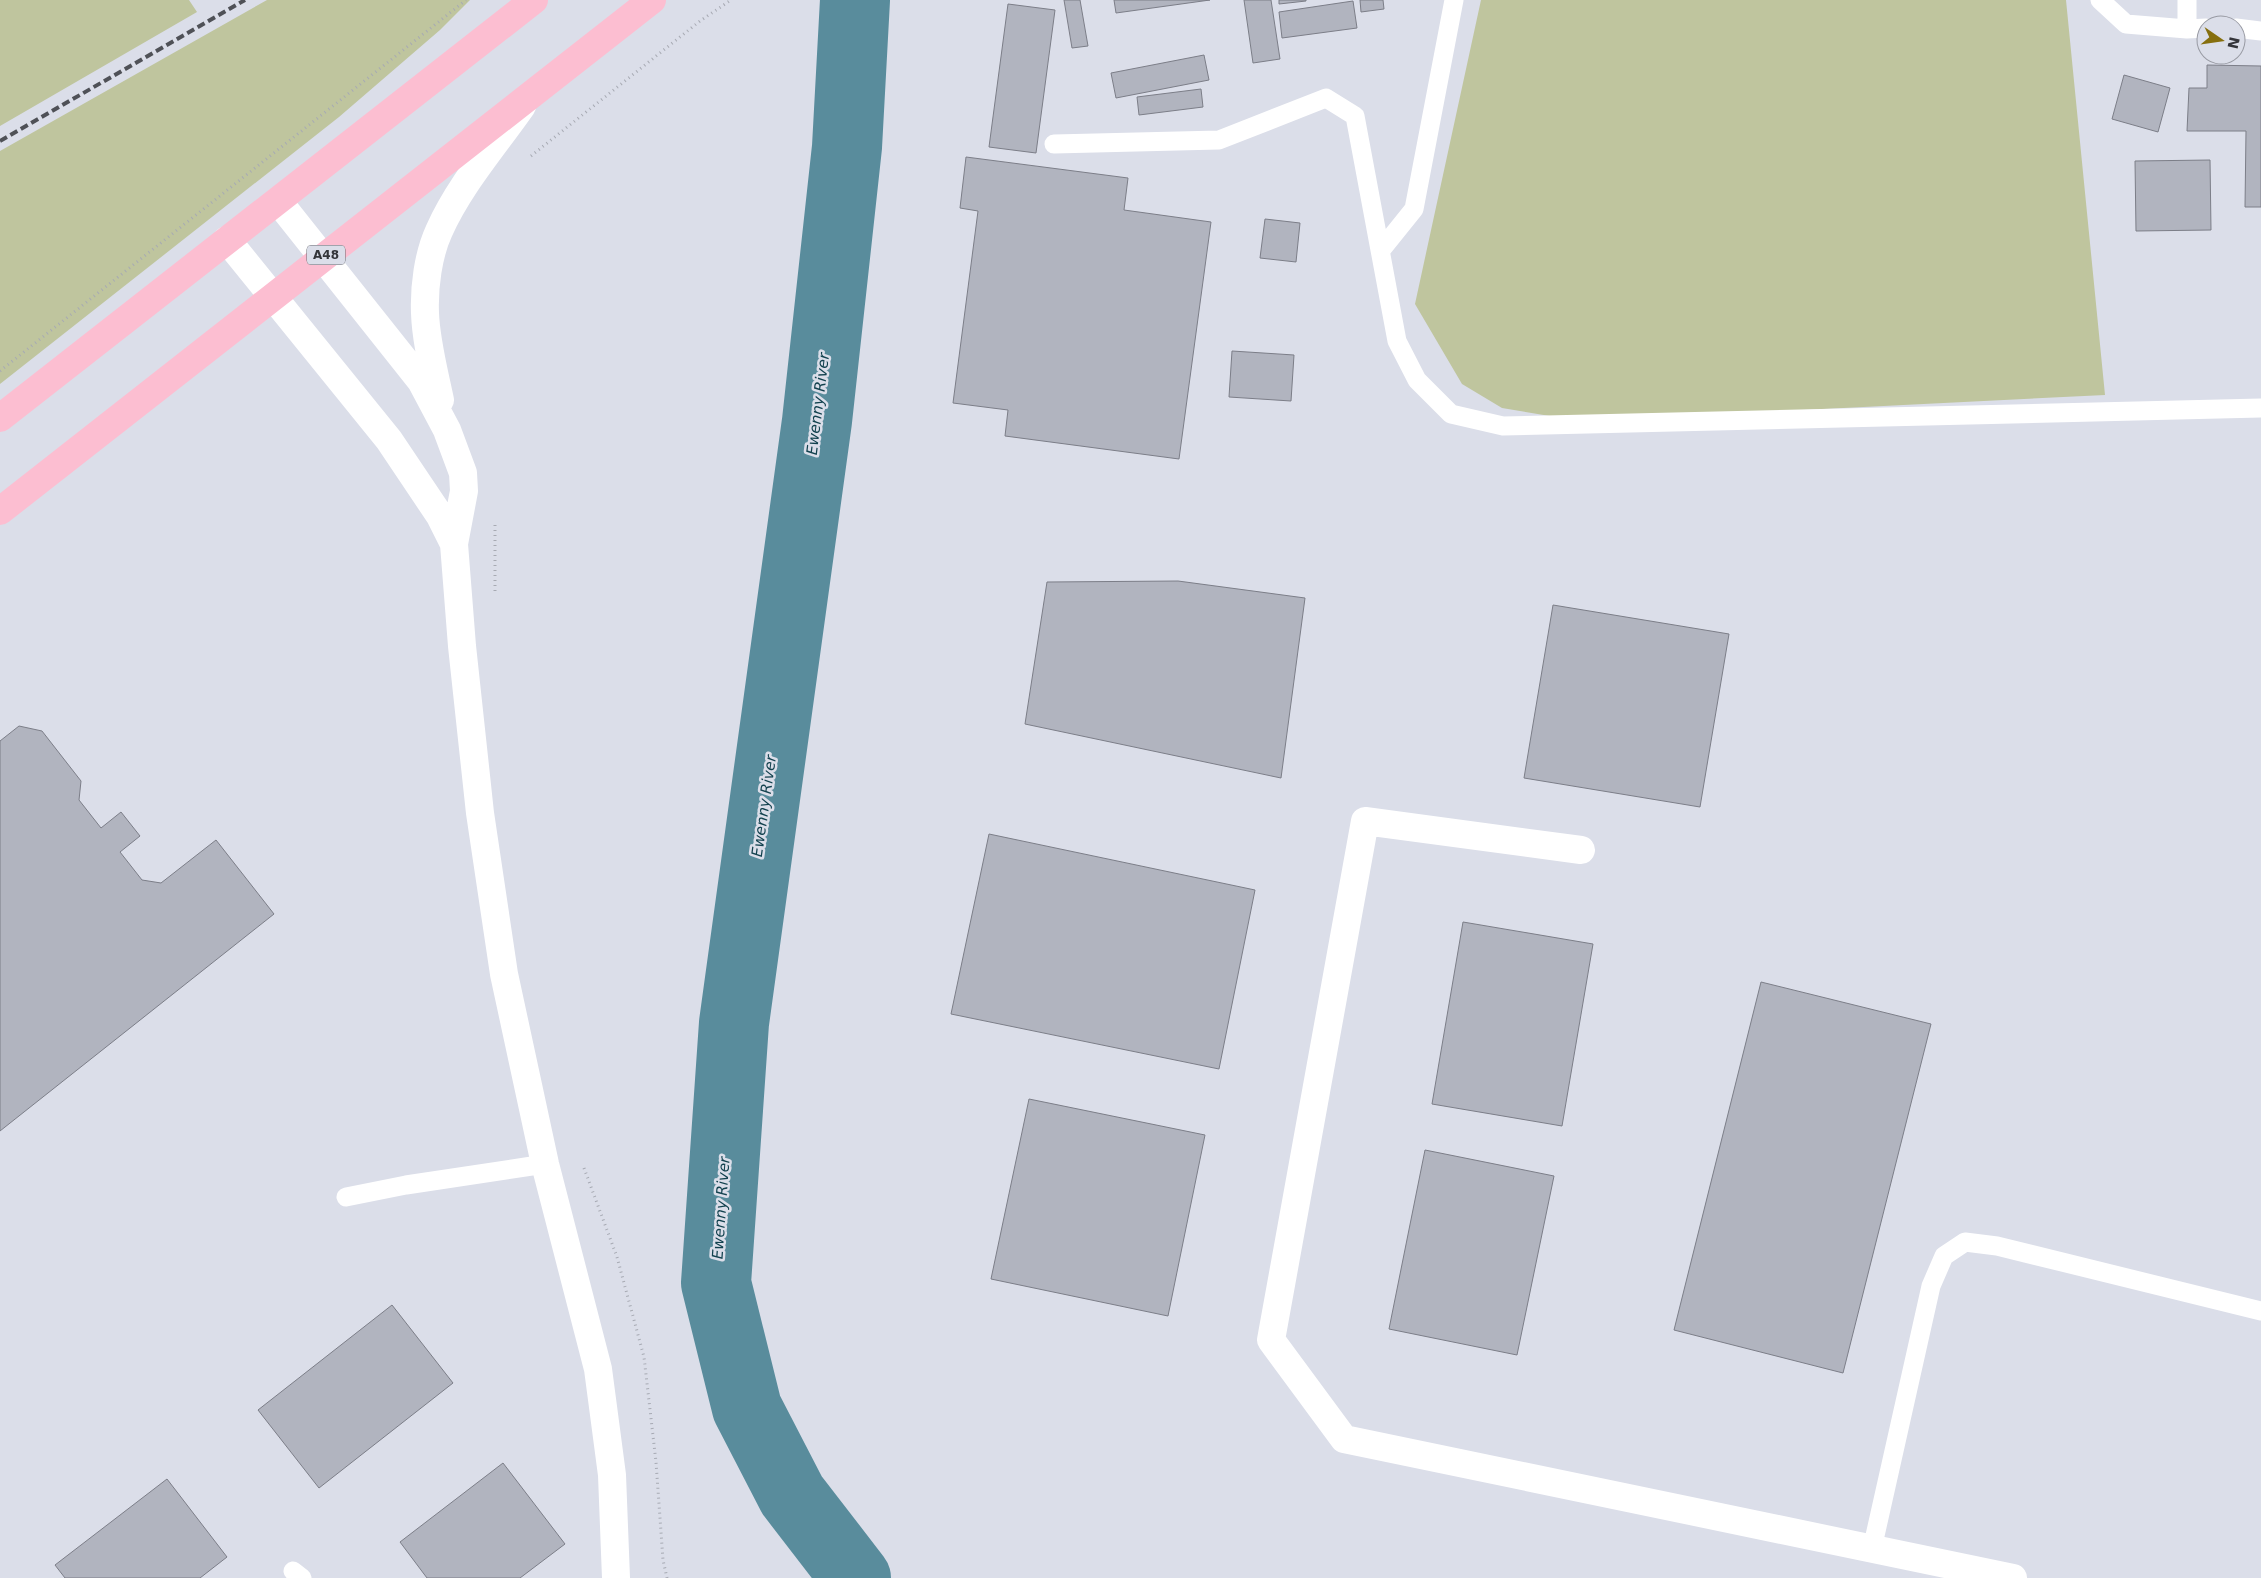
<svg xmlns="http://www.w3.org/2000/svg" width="2261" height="1578" font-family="'DejaVu Sans',sans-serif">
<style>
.green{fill:#bfc59e}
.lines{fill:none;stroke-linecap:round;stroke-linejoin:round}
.river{stroke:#598c9c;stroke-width:70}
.building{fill:#b1b4bf;stroke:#7c7e88}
.path{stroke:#a7aab3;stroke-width:3;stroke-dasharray:1 4;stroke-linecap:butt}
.service{stroke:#fff;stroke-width:19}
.minor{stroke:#fff;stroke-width:28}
.primary{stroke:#fcbed1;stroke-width:28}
.rail{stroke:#4f5157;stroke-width:4;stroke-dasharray:8 4;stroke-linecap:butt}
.labels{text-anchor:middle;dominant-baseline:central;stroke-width:5;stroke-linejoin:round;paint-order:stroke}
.shield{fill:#dbdee9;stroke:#66686e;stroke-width:1}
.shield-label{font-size:12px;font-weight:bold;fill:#34353a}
.water-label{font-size:15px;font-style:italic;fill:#12414e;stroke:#dbdee9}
</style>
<rect width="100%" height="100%" fill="#dbdee9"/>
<path class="green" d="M0 0H189L197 12 0 126Z
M267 0H470L440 30 339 117 0 384V151Z
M1481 0H2066L2105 395 1580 421 1502 408 1462 384 1415 304Z"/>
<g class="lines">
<path class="river" d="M855 0 847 147 817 421 734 1023 716 1283 747 1408 792 1495 856 1578"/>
</g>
<path class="building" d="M1064 0H1080L1088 46 1072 48Z
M1114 0H1210L1116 13Z
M1244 0H1271L1280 59 1253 63Z
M1279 0H1306V1L1279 4Z
M1360 0H1383L1384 9 1361 12Z
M1353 1 1357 28 1282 38 1279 12Z
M1008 4 1055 10 1036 153 989 147Z
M1204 55 1209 80 1116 98 1111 73Z
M2207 65 2261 66V207H2245L2246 131H2187L2189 88H2207Z
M2124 75 2170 88 2158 132 2112 119Z
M1201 89 1203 107 1139 115 1137 97Z
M966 157 1128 178 1124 210 1211 222 1179 459 1005 436 1008 410 953 403 978 211 960 208Z
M2210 160 2211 230 2136 231 2135 161Z
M1265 219 1300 223 1296 262 1260 258Z
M1232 351 1294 355 1291 401 1229 397Z
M1178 581 1305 598 1281 778 1025 724 1047 582Z
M1553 605 1729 634 1700 807 1524 778Z
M19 726 42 731 81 781 79 800 101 828 121 812 140 836 120 852 142 880 161 883 216 840 274 914 0 1131V741Z
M989 834 1255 890 1219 1069 951 1014Z
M1463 922 1593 944 1562 1126 1432 1104Z
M1761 982 1931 1024 1843 1373 1674 1330Z
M1029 1099 1205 1135 1168 1316 991 1279Z
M1425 1150 1554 1176 1517 1355 1389 1329Z
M392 1305 453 1383 319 1488 258 1410Z
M503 1463 565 1544 520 1578H427L400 1542Z
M167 1479 227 1557 200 1578H65L55 1565Z"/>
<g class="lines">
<path class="path" d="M531 156 700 21 731 0
M0 371 466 0
M495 591V524
M584 1168 617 1257 644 1357 656 1462 663 1560 667 1578"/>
<path class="service" d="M2100 0 2126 24 2187 29 2206 28
M2187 0V29
M2236 28 2261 31
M1054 144 1219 140 1326 98 1355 116 1397 341 1417 380 1451 414 1503 426 2261 408
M1381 250 1414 209 1454 0
M346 1197 406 1185 545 1164
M1872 1549 1931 1286 1944 1256 1965 1242 1997 1246 2261 1311
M293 1571 302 1578"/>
<path class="minor" d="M278 201 421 381 447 430 463 473 464 491 454 544 462 646 480 813 504 974 545 1164 598 1369 612 1475 616 1578
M227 240 389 440 440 516 454 544
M440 400C434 371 426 342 425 313 424 287 428 255 439 231 459 186 494 146 522 106
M1581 850 1365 821 1271 1340 1344 1439 2013 1578"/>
<path class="primary" d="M0 418 534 0
M0 511 652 0"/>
<path class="rail" d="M0 141 245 0"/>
</g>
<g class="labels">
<rect class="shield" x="307" y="245.5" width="38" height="19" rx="4"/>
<g class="shield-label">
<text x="326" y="255">A48</text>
</g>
<g class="water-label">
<text transform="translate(818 404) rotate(-83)">Ewenny River</text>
<text transform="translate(764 806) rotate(-82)">Ewenny River</text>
<text transform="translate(721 1208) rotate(-86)">Ewenny River</text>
</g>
</g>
<g transform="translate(2221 40) rotate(103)"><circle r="24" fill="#dbdee9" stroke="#989aa3"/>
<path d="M0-4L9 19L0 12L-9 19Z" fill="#866f0e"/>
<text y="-8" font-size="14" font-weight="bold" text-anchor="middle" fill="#34353a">N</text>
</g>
</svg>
